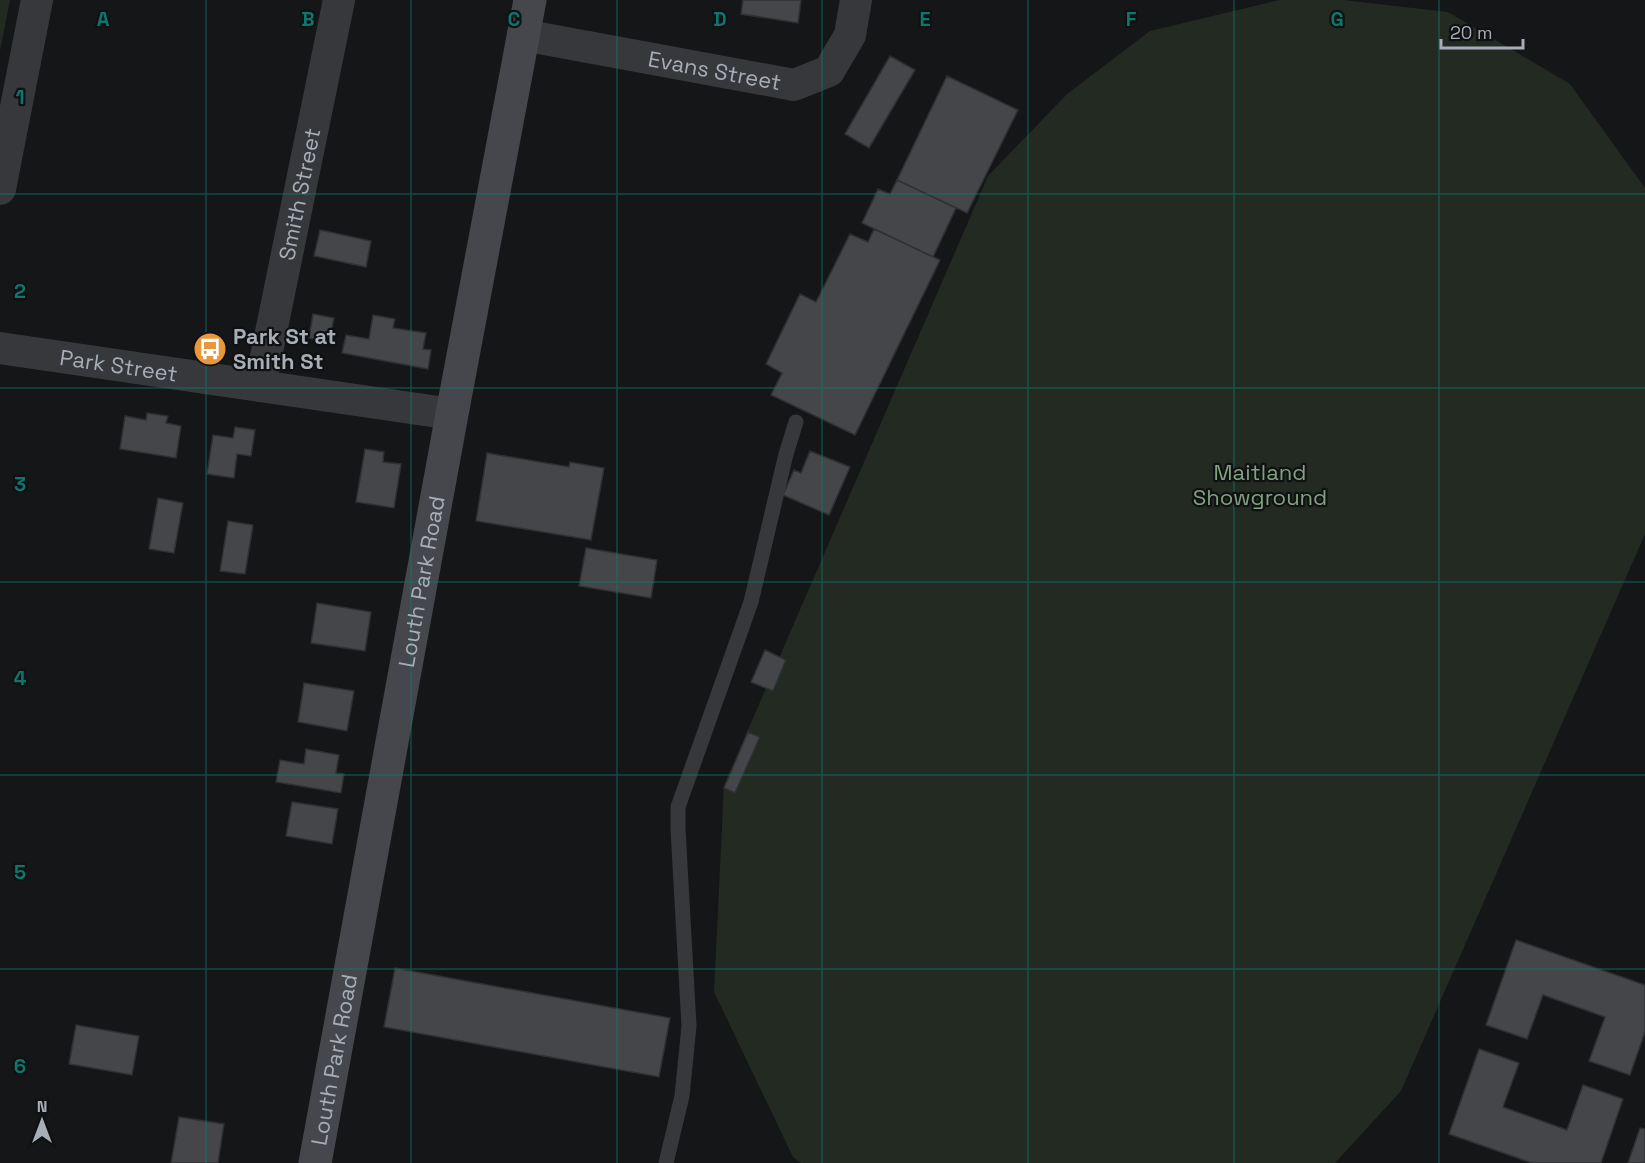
<svg xmlns="http://www.w3.org/2000/svg" width="1645" height="1163" font-family="'Space Grotesk',sans-serif">
<style>
.green{fill:#222a22}
.building{fill:#44464a;stroke:#2f3033;stroke-width:1.5}
.lines{fill:none;stroke-linecap:round;stroke-linejoin:round}
.lane{stroke:#37383c;stroke-width:15}
.street{stroke:#37383c;stroke-width:32}
.secondary{stroke:#45474c;stroke-width:33}
.grid{fill:none;stroke:#0f766e;stroke-width:1.5;stroke-opacity:0.55}
.labels{text-anchor:middle;dominant-baseline:central;stroke-width:4.5;stroke-linejoin:round;paint-order:stroke}
.street-label{font-size:22px;fill:#a8aeb7;stroke:#101112}
.poi-label{font-size:22px;font-weight:bold;fill:#a8aeb7;stroke:#101112;text-anchor:start}
.park-label{font-size:22px;fill:#82a180;stroke:#101112}
.grid-label{font-size:20px;text-anchor:middle;font-weight:bold;fill:#0f766e;stroke:#101112;stroke-width:4.5;stroke-linejoin:round;paint-order:stroke}
</style>
<rect width="100%" height="100%" fill="#151617"/>
<path class="green" d="M0 0H10L0 51Z
M1279 0H1343L1448 12 1570 84 1645 188V534L1401 1091 1335 1163H801L793 1157 714 992 724 785 988 176 1067 94 1150 31Z"/>
<path class="building" d="M743 0H801L798 23 741 14Z
M890 56 915 70 869 148 845 134Z
M947 76 1018 110 967 213 897 180Z
M897 180 956 208 933 257 862 223 878 189 890 194Z
M874 229 940 260 855 435 771 395 782 373 766 364 800 294 816 302 850 234 868 242Z
M320 230 371 241 366 267 314 256Z
M313 314 334 318 329 342 309 338Z
M373 315 395 319 393 328 426 333 423 349 431 350 428 369 342 353 346 335 369 339Z
M147 413 168 416 166 423 181 426 176 458 120 449 125 416 146 420Z
M235 427 255 430 251 456 237 454 234 478 207 474 213 435 233 438Z
M365 449 384 452 383 462 401 464 394 508 356 502Z
M810 451 850 467 829 515 783 495 794 470 801 473Z
M487 453 569 467 570 462 604 468 591 540 476 521Z
M158 498 183 503 174 553 149 549Z
M228 521 253 525 245 574 220 571Z
M586 548 657 560 651 598 579 586Z
M317 603 371 612 365 651 311 643Z
M765 650 786 660 773 691 751 682Z
M304 683 354 691 347 731 298 722Z
M748 732 760 737 735 793 724 788Z
M306 749 339 755 336 773 344 774 341 793 276 782 280 760 304 764Z
M292 802 338 809 332 844 286 836Z
M1516 940 1645 985V1032L1630 1075 1589 1061 1605 1017 1543 995 1527 1039 1486 1025Z
M395 968 670 1018 659 1077 384 1027Z
M76 1025 139 1036 132 1075 69 1064Z
M1479 1049 1519 1063 1503 1107 1567 1130 1583 1085 1623 1099 1601 1163H1532L1449 1134Z
M179 1117 224 1124 218 1163H171Z
M1640 1128 1645 1129V1163H1628Z"/>
<g class="lines">
<path class="lane" d="M666 1163 682 1096 689 1026 678 829V807L751 602 786 454 796 422"/>
<g class="street">
<path id="s1" d="M523 35 794 85 829 71 850 35 856 0"/>
<path d="M0 189 37 0"/>
<path id="s2" d="M0 348 452 414"/>
<path id="s3" d="M260 386 339 0"/>
</g>
<path class="secondary" id="s4" d="M315 1163 452 414 530 0"/>
</g>
<path class="grid" d="M206 0V1163M411 0V1163M617 0V1163M822 0V1163M1028 0V1163M1234 0V1163M1439 0V1163M0 194H1645M0 388H1645M0 582H1645M0 775H1645M0 969H1645"/>
<defs>
<g id="bus-disc" transform="scale(1.725)"><circle r="9.5" fill="#e8983c" stroke="#101112"/><path d="M-5-6H5V4H4V6H2V4H-2V6H-4V4H-5ZM-3.5-4V0h7V-4ZM-3.5 1.2v1.5H-2V1.2ZM2 1.2v1.5H3.5V1.2Z" fill="#fff"/></g>
</defs>
<g fill-rule="evenodd">
<use href="#bus-disc" x="210" y="349"/>
</g>
<g class="labels">
<g class="street-label">
<text stroke="none"><textPath href="#s1" startOffset="195">Evans Street</textPath></text>
<text stroke="none"><textPath href="#s3" startOffset="196">Smith Street</textPath></text>
<text stroke="none"><textPath href="#s2" startOffset="120">Park Street</textPath></text>
<text stroke="none"><textPath href="#s4" startOffset="591">Louth Park Road</textPath></text>
<text stroke="none"><textPath href="#s4" startOffset="105">Louth Park Road</textPath></text>
</g>
<g class="poi-label">
<text x="233" y="336">Park St at<tspan x="233" dy="25">Smith St</tspan></text>
</g>
<g class="park-label">
<text x="1260" y="472">Maitland<tspan x="1260" dy="25">Showground</tspan></text>
</g>
</g>
<g class="grid-label">
<text x="103" y="26">A</text>
<text x="308" y="26">B</text>
<text x="514" y="26">C</text>
<text x="720" y="26">D</text>
<text x="925" y="26">E</text>
<text x="1131" y="26">F</text>
<text x="1337" y="26">G</text>
<text x="20" y="104">1</text>
<text x="20" y="298">2</text>
<text x="20" y="491">3</text>
<text x="20" y="685">4</text>
<text x="20" y="879">5</text>
<text x="20" y="1073">6</text>
</g>
<g transform="translate(42 1121)" stroke="#101112" stroke-width="4.5" paint-order="stroke">
<path d="M0-4.5L10 22L0 15L-10 22Z" fill="#a8aeb7"/>
<text y="-9" font-size="16" font-weight="bold" text-anchor="middle" fill="#a8aeb7">N</text>
</g>
<path d="M1441 39v9h82v-9" fill="none" stroke="#a8aeb7" stroke-width="3"/>
<text x="1450" y="39" font-size="18" fill="#a8aeb7" stroke="#101112" stroke-width="4.5" paint-order="stroke">20 m</text>
</svg>
